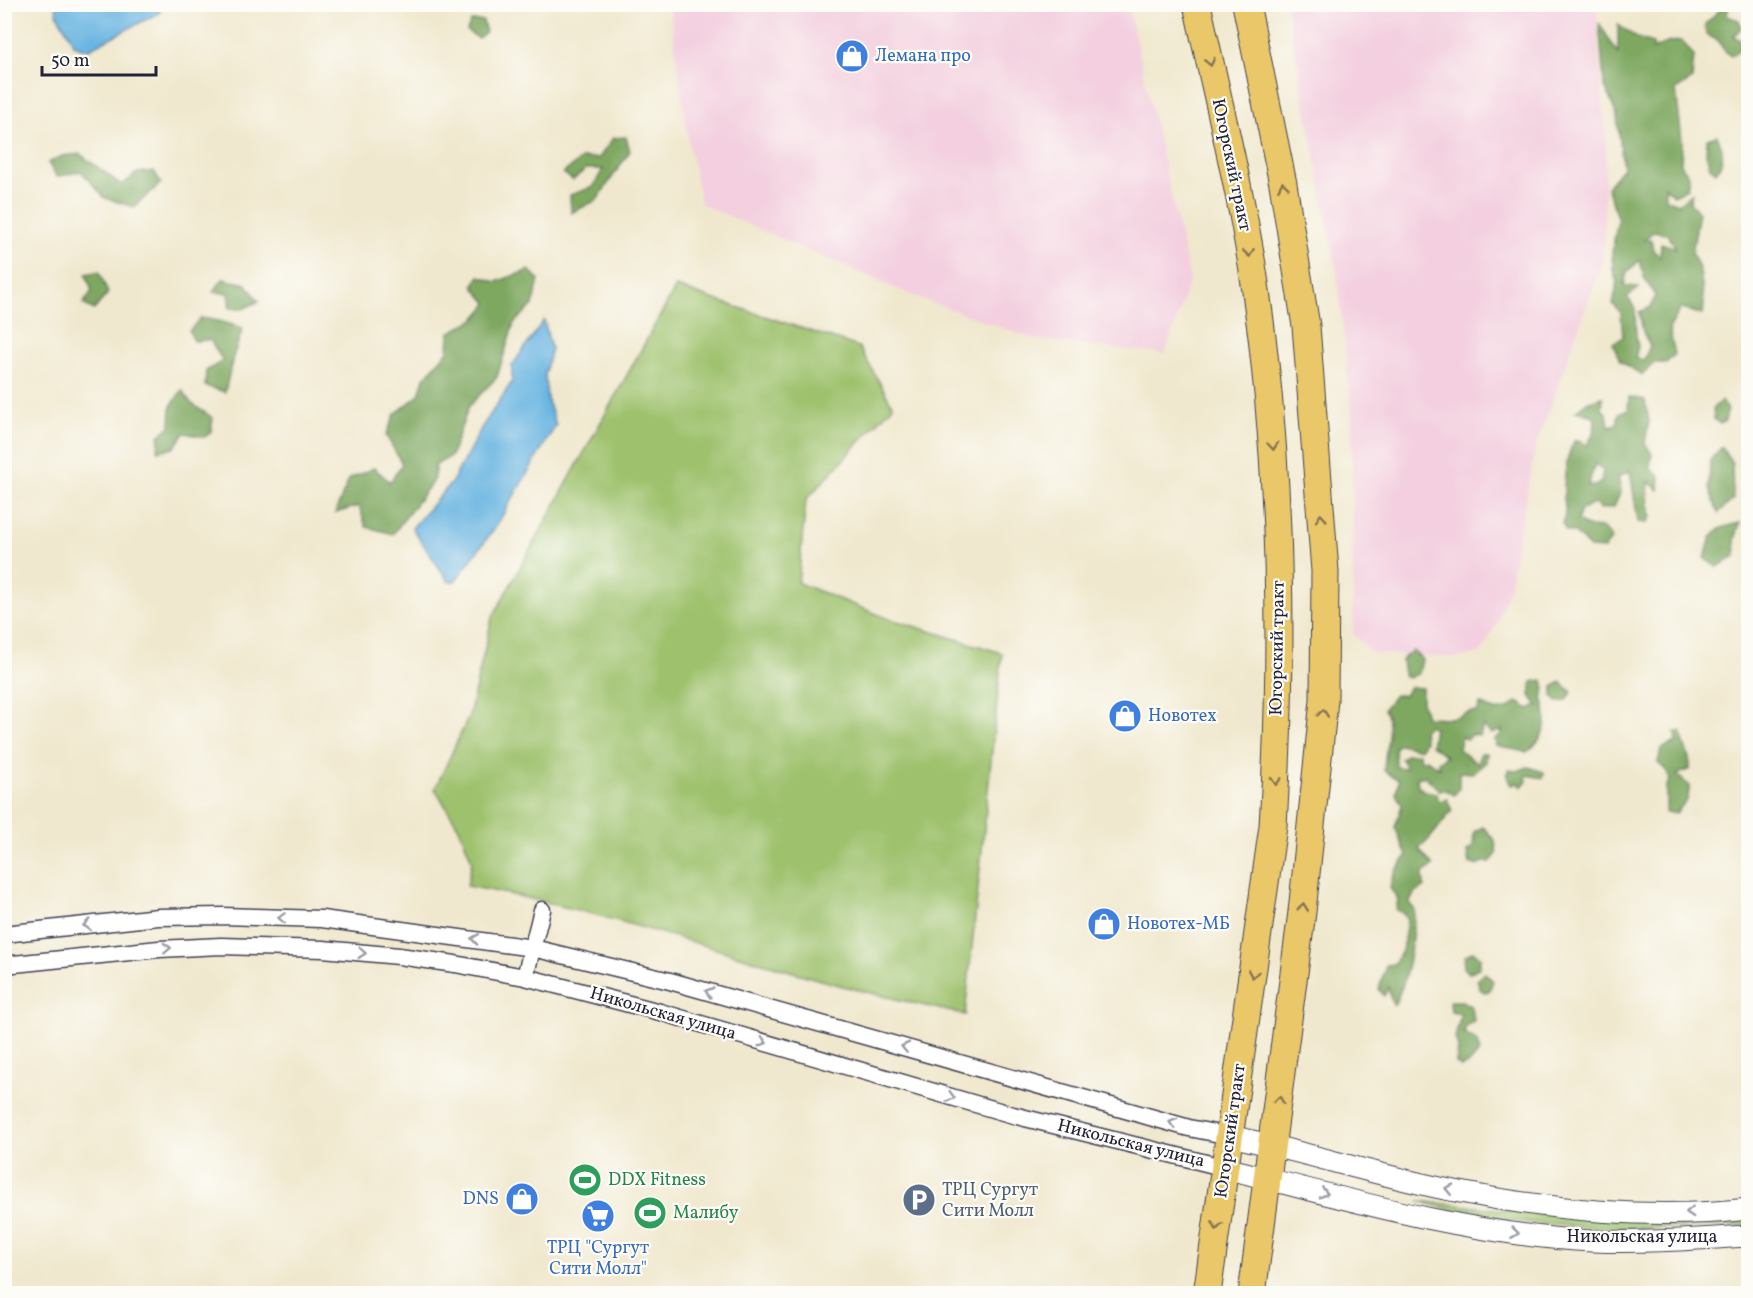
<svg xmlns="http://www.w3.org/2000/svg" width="1753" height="1298" font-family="Vollkorn,serif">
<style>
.built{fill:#f3cfdf}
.green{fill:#9dc16c;stroke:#607254;stroke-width:1.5}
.forest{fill:#7ea760;stroke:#50644e;stroke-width:1.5;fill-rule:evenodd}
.water{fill:#68b4e1;stroke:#456b8e;stroke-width:1.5}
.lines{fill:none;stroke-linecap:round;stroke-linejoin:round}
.minor-casing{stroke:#414051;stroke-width:19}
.tertiary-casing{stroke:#414051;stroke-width:23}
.primary-casing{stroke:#414051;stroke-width:29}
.minor{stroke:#fff;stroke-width:16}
.tertiary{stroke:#fff;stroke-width:21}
.primary{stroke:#eac769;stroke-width:27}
.oneway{stroke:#867452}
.oneway2{stroke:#9c9ca7}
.labels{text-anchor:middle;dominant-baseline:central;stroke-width:4.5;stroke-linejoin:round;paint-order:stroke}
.shop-label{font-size:18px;fill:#366cbe;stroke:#fdfcf7;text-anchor:start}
.street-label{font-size:18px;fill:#22223b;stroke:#fdfcf7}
.leisure-label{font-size:18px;fill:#27864d;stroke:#fdfcf7;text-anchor:start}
.service-label{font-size:18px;fill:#4e5e75;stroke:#fdfcf7;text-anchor:start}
</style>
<rect width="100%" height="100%" fill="#fdfcf7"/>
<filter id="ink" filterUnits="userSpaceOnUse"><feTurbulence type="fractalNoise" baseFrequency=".0167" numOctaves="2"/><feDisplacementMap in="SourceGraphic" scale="12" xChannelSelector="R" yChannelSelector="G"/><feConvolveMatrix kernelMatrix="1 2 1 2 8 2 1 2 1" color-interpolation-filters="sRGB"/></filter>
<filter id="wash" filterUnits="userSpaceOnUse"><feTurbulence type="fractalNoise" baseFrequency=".008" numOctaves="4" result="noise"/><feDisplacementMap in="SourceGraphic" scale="24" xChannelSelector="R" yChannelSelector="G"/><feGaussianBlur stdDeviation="1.35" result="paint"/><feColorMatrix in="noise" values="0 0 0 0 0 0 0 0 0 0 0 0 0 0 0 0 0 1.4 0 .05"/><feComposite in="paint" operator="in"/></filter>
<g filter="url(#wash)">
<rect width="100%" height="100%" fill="#f0e8ce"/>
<path class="built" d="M669 5H1128L1190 279 1165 354 1037 340 916 297 701 204 689 145Z
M1286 5H1597L1598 44 1606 142 1603 261 1536 445 1509 588 1496 625 1481 653 1456 658 1371 653 1353 634 1352 415 1337 272Z"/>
<path class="green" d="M676 287 859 347 893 406 806 500 798 583 887 618 1002 653 965 1015C914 1003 861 992 810 977 697 944 584 907 467 886L472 861 459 828 435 789 469 716 492 618Z
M1419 1201 1535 1213 1748 1216V1225C1658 1231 1567 1230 1477 1216 1457 1212 1438 1206 1419 1201Z"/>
<path class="forest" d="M1630 5H1680L1681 13 1636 7Z
M1729 5 1727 16 1739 20 1741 29 1733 36 1744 42 1739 51 1731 56 1724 51 1718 40 1706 35 1705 24C1714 17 1718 8 1729 5Z
M471 21H483L486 32 478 38 467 31Z
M1599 23 1618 54V25L1637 38 1653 43V49L1670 42 1682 41 1694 56 1692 79 1676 90 1682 140 1681 164 1689 177 1687 188 1674 195 1665 187V199L1678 204 1692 193 1690 203 1699 212 1692 253 1700 271 1704 304 1703 315 1681 308 1669 329 1675 354 1666 363H1654L1642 375 1620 361 1613 343 1623 337 1621 313 1613 304 1617 283 1613 270 1612 251 1618 220 1607 187 1623 168 1617 116 1604 84ZM1654 231 1667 234 1676 248 1661 243 1660 257 1653 250 1651 240H1644ZM1640 260 1644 277 1655 296 1651 307 1639 312 1643 332 1650 346 1644 360 1635 358 1638 347 1636 335 1635 308 1627 297 1639 288 1624 285 1627 272Z
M1717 136C1724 149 1725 160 1716 172L1710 167 1706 154 1707 139Z
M626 137 630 151 597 200 571 213 570 195 593 187 603 169H586L573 180 563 173 583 158H599L613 138Z
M80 154 122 185 137 173 154 171 161 183 134 207 105 198 81 171 57 177 48 163 62 156Z
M529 270 539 280 533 305 514 323 497 377 469 406 451 456 436 465 433 481 393 534 366 527 359 506 335 513 349 479 374 468 390 482 402 464 386 435 395 414 419 395 424 378 448 351 449 333 475 319 488 304 473 286 479 276 496 282Z
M99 271 108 293 94 310 83 304 92 291 86 274Z
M223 279 246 284 259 301 243 309 230 308 228 293 213 292Z
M201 318 219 321 243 328 233 357 225 392 205 386 206 371 223 361 210 340 194 341 189 331Z
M182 390 191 403 213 418 211 432 205 437 184 433 174 448 158 451 159 436 170 426 171 406Z
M1603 397 1602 409 1607 414 1609 426 1617 424 1619 413 1628 410 1629 397 1645 400 1649 422 1645 443 1652 454 1650 467 1660 476 1659 490 1649 482 1648 496 1651 516 1647 523 1638 522 1630 471 1618 477 1621 491 1614 507 1601 509 1594 504 1581 510 1577 521 1589 527 1603 528 1612 538 1604 549 1590 548 1575 533 1566 531 1562 523C1568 509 1564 509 1564 495 1564 477 1566 455 1575 440L1587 445C1593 436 1597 427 1594 416L1576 411 1587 402ZM1595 464 1603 470 1601 482 1595 486H1588Z
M1721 401 1728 409 1725 421 1720 424 1714 419 1713 408Z
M1722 447 1732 464 1733 500 1718 513 1709 488 1710 460Z
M1740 523 1735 540 1736 556 1717 567 1705 559C1711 532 1713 528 1740 523Z
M1414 651 1422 660 1419 673 1409 678 1404 676 1402 661 1406 655Z
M1543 680 1545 689 1542 698C1550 721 1546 737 1527 752L1496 746 1495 739 1501 735 1502 730 1491 734 1483 726 1480 736 1472 734 1467 739 1461 737 1459 750 1477 763 1481 753H1487L1486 762 1473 773 1459 772V789L1454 795 1446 790H1439L1425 776 1417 778 1418 786 1425 791 1436 793 1439 801 1447 799 1452 811C1440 824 1433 838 1419 849L1433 866 1423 873 1424 887 1415 893 1409 903 1415 910C1412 941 1409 978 1394 1005L1391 1000 1388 987 1384 996 1379 989 1386 965 1394 964 1402 951 1407 920 1403 913 1396 910 1398 899 1390 888 1395 872 1407 856 1395 827 1402 805 1396 794 1399 780 1384 771C1384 748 1394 730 1384 709L1395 695H1404L1410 687 1422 688V703L1426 717 1453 718 1470 712H1477L1480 704C1496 712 1502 714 1517 702L1529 709 1538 705 1530 696 1532 682ZM1428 725 1434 728 1431 745 1446 756 1438 762 1439 768 1427 759 1420 761 1419 753 1408 754 1401 759 1406 768 1396 767 1395 747 1400 744 1420 749 1425 741 1423 731Z
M1561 682 1572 692 1566 701 1557 702 1553 696V687Z
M1675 732H1682C1682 748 1691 752 1690 769L1677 775 1690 786 1687 800 1676 813H1666V787L1670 780 1666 770 1658 763 1661 749 1676 742Z
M1528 767 1544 772 1543 778 1526 775 1527 782 1521 787 1518 783 1512 785 1507 776 1509 770 1517 771Z
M1483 827 1495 840 1497 854 1490 862H1483L1478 866 1469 863 1467 851 1473 847 1474 832Z
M1473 951 1480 957V967L1469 973 1463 968 1465 956Z
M1485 973 1493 981 1489 991 1484 992 1480 989 1477 979Z
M1450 1001H1462L1472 1007 1474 1021 1466 1026 1464 1033 1476 1040 1480 1051 1471 1062 1461 1067 1456 1063 1458 1047 1455 1038 1461 1014 1451 1012Z"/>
<path class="water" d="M56 4H162V5L159 13 87 50 73 45C70 29 55 21 56 4Z
M544 320 551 349 545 374 547 398 556 425 495 528 455 581 449 582 412 528 452 482 482 427 512 382V366Z"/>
</g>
<g filter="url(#ink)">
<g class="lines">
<g class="minor-casing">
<path id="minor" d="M4 934 158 917 223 916 322 919 533 948 670 981 1189 1128 1230 1136
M4 965 159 949 221 946 323 949 399 956 455 964 525 977 660 1012 1013 1115 1226 1168
M525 977 542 910"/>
</g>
<g class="tertiary-casing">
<path id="tertiary" d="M1230 1136C1306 1152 1379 1176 1455 1191 1548 1210 1654 1220 1748 1209
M1226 1168C1346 1199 1469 1235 1593 1241 1645 1243 1697 1239 1748 1236"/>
</g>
<g class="primary-casing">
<path id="primary" d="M1197 4C1217 97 1241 190 1255 284 1281 463 1284 645 1273 826L1207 1294
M1246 4 1283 184 1306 326 1325 571 1324 700 1302 912 1252 1294"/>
</g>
<use href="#minor" class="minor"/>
<use href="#tertiary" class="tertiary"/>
<use href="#primary" class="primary"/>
</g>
<defs><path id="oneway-chevron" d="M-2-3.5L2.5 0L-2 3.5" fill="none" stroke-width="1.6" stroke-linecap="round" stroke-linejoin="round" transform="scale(1.5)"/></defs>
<g class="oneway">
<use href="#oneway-chevron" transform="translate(1210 62) rotate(78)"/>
<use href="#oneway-chevron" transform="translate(1283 186) rotate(-100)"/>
<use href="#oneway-chevron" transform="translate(1249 253) rotate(80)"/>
<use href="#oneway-chevron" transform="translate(1273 446) rotate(85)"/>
<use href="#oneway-chevron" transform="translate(1321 518) rotate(-94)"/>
<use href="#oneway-chevron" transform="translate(1323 713) rotate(-84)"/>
<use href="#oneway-chevron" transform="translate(1276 781) rotate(92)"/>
<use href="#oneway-chevron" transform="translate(1303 907) rotate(-84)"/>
<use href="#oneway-chevron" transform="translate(1253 974) rotate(98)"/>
<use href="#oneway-chevron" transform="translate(1279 1100) rotate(-82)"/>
<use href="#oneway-chevron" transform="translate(1217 1226) rotate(100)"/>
</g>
<g class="oneway2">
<use href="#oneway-chevron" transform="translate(282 918) rotate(-178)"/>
<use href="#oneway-chevron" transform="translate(87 925) rotate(174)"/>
<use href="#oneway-chevron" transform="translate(475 939) rotate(-171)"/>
<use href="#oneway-chevron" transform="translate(167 948) rotate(-3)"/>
<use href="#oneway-chevron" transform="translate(362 953) rotate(5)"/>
<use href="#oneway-chevron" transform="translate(709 992) rotate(-164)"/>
<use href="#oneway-chevron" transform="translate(763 1042) rotate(16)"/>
<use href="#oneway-chevron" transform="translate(905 1047) rotate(-167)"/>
<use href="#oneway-chevron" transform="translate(951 1097) rotate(16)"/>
<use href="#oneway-chevron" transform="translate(1173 1123) rotate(-164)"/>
<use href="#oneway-chevron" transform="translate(1449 1189) rotate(-167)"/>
<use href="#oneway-chevron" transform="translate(1324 1193) rotate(13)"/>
<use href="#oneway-chevron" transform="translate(1690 1212) rotate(177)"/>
<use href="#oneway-chevron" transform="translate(1515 1233) rotate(7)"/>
</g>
</g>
<defs>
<g id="shop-disc" transform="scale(1.725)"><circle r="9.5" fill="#3f7fe0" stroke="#fdfcf7"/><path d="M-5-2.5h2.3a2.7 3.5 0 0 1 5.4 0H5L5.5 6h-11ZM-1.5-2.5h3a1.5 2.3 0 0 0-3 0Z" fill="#fff"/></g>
<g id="stadium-disc" transform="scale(1.725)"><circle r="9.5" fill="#2e9e5b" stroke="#fdfcf7"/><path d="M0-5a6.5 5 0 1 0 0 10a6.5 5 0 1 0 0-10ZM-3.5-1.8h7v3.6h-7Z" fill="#fff"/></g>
<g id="parking-disc" transform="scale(1.725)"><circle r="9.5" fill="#5c6f8a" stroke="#fdfcf7"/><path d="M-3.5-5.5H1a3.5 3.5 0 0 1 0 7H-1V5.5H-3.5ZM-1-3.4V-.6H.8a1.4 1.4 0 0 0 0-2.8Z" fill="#fff"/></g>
<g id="supermarket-disc" transform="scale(1.725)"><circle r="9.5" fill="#3f7fe0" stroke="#fdfcf7"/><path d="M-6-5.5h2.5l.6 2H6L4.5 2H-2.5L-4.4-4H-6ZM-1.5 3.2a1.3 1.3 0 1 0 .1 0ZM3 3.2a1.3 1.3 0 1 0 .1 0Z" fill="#fff"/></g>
</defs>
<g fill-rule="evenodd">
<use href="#shop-disc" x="852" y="56"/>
<use href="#shop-disc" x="1125" y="716"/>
<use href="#shop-disc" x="1104" y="924"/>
<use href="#stadium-disc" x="585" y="1180"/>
<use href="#shop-disc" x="522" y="1199"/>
<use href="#parking-disc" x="919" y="1200"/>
<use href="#stadium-disc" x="650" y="1213"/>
<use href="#supermarket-disc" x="598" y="1216"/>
</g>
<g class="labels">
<g class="shop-label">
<text x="875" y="56">Лемана про</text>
<text x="1148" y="716">Новотех</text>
<text x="1127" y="924">Новотех-МБ</text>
<text x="499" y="1199" text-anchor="end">DNS</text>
<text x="598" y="1248" text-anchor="middle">ТРЦ "Сургут<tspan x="598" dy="21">Сити Молл"</tspan></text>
</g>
<g class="street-label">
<text transform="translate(1231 165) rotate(78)">Югорский тракт</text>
<text transform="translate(1278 648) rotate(-89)">Югорский тракт</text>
<text transform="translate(663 1014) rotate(16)">Никольская улица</text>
<text transform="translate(1231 1131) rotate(-82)">Югорский тракт</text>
<text transform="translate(1131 1144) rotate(14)">Никольская улица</text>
<text x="1642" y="1237">Никольская улица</text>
</g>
<g class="leisure-label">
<text x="608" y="1180">DDX Fitness</text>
<text x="673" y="1213">Малибу</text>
</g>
<g class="service-label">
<text x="942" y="1190">ТРЦ Сургут<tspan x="942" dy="21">Сити Молл</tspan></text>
</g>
</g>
<rect width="1753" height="1298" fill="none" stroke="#fdfcf7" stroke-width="24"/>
<path d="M42 66v9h114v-9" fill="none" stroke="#22223b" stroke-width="3"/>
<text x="51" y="66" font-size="18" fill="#22223b" stroke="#fdfcf7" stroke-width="4.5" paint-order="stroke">50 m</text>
</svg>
